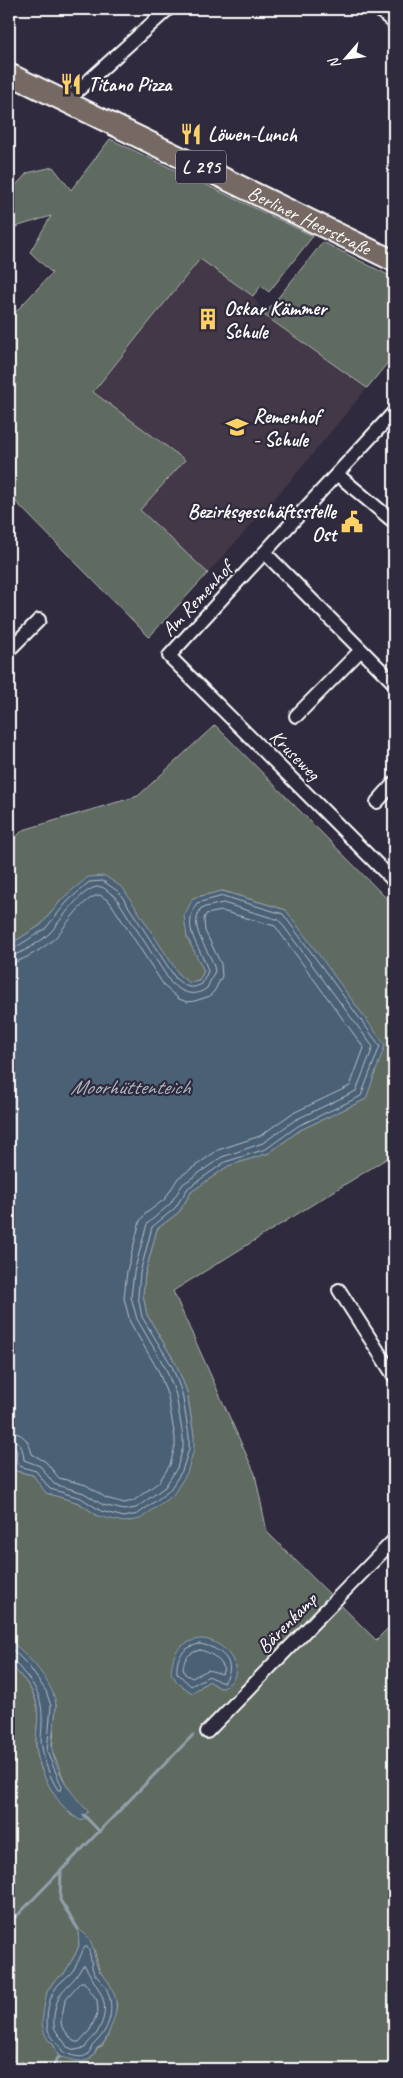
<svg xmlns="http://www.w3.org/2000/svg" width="403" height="2078" font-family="Caveat,sans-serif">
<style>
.built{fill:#423847}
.green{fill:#5f6b60;stroke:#afb5b0;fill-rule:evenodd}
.water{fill:#4a6075;stroke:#92a0ac}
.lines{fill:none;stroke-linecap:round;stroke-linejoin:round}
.shore{stroke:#b7bfc8;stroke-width:1}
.stream{stroke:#92a0ac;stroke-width:3}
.minor-casing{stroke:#fff;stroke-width:16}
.primary-casing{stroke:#fff;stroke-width:24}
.minor{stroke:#2f2a3d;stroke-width:12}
.primary{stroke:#766964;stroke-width:20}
.labels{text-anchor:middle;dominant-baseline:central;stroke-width:4.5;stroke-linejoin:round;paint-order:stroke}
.shield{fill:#2f2a3d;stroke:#c1bfc5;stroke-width:1}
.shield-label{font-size:19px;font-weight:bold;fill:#fff}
.poi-label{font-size:20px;font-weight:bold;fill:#fff;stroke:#2f2a3d;text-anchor:start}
.street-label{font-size:20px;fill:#fff;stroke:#2f2a3d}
.water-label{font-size:21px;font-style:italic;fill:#aeb7c1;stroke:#2f2a3d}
</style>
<rect width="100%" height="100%" fill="#2f2a3d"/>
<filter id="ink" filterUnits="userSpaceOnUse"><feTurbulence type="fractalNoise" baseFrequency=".02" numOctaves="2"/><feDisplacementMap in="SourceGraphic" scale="10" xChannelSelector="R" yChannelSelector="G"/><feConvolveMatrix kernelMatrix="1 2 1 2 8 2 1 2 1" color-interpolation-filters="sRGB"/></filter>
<g filter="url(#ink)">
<path class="built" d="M200 259 253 296 264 315 367 388 292 479 208 573 140 510 185 460 93 393Z"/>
<path class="green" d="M110 139 313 236 269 292 261 286 253 296 200 259 93 392 185 460 140 510 208 573 149 637 9 495V319L52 273 30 252 51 216 9 229V193L27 173 53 167 71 190Z
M323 242 394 278V355L367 388 264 315Z
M215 725 394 906V1154L173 1291 255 1474 267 1532 376 1640 394 1622V2069H27L22 2061 12 2068 14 2069H9V1663C23 1678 37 1692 38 1713 38 1723 36 1733 36 1744 37 1771 55 1797 72 1816L88 1812 74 1797 67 1787 52 1751 56 1705 32 1662 9 1640V1448L13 1454 16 1471 33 1475 47 1493 79 1503 98 1516 194 1436 187 1392 176 1364 147 1315 143 1295 145 1274 157 1229 179 1212 191 1192 228 1166 269 1153 300 1130 366 1099 286 910 223 891 193 898 187 937 204 971 199 981 190 983 63 898 41 925 9 945V844L23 830 138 796ZM236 1666C235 1677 231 1685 220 1688L209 1681 192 1693 177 1682ZM78 1929 94 1949 99 1970 110 1986 117 2005 107 2038 102 2046 97 2048 94 2055 63 2057H59L53 2043 47 1992 54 1981 64 1974 75 1955 79 1946Z"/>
<path class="water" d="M105 876 123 888 180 976 190 983 199 981 204 971 187 937 184 916 193 898 222 891 286 910 385 1045 366 1099 300 1130 269 1153 228 1166 191 1192 179 1212 157 1229 145 1274 143 1295 147 1315 176 1364 187 1392 194 1436V1449L187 1473 173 1495 140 1519 124 1522 98 1516 79 1503 46 1493 33 1475 16 1471 11 1464 13 1454 9 1448V945L41 925 63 898 88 877Z
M199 1639C203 1639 207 1639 211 1641 232 1648 249 1679 220 1688L209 1681 192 1693 177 1682 171 1673C173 1652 177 1644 199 1639Z
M9 1640C26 1652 56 1685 56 1707 55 1721 51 1736 52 1749 55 1772 73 1796 88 1811L82 1821C58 1810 37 1770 36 1744 36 1729 40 1715 36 1701 32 1686 19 1674 9 1663Z
M78 1929C97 1940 91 1952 98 1969 100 1973 105 1977 108 1981 119 2000 118 2010 110 2029 107 2037 105 2044 97 2048 89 2069 76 2059 59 2057L53 2043 48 2040 44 2032 42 2023 45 2001 47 1992 54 1981 64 1974 75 1955 79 1946Z"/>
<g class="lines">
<path class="shore" d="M9 949H13L45 929 67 902 89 882 103 881 119 892 176 979C186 987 190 990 202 984L208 971C201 946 180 930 197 903L223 896 283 914 380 1046 361 1096 298 1126 266 1149 225 1162 188 1188 175 1208 152 1227 140 1273 138 1296 142 1317 172 1366 182 1393 189 1436V1449L182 1471 169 1491 138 1514 124 1517 101 1511 81 1498 50 1489 36 1471 19 1466 16 1462 17 1451 14 1447 9 1446
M9 956C21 955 41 941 50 933 60 922 84 883 102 887 106 889 111 894 115 896L171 983C183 993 194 998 207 988L215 971C211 949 187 931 201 908L223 903 279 920 373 1047 356 1091 295 1120 263 1143 222 1157 183 1184 170 1204 147 1224 134 1272 131 1297 137 1319 166 1369 176 1395 183 1437V1448L177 1468 165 1487 136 1508 124 1510 103 1505 84 1493 54 1484 40 1466 24 1460C23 1449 21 1440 9 1439
M9 963C21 963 47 946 56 937 66 926 84 896 100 895L110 902 165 987 179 999 187 1002 195 1001 210 996 215 990 222 976 221 964 205 931 204 919 206 914 222 911 275 926 364 1048 350 1086 291 1114 260 1136 218 1150 178 1178 165 1199 145 1214 140 1221 127 1271 124 1298 130 1322 159 1372 168 1397 175 1438V1446L170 1465 159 1482 133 1501 124 1503 106 1498 86 1485 59 1478 46 1462 32 1454C29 1441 23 1432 9 1432
M199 1644C218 1646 240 1662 224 1682H220L209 1676 191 1686 177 1673C176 1656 183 1648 199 1644Z
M9 1646 28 1665 46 1691 51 1706 47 1752 62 1787 61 1790H58C50 1777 44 1762 42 1747 40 1739 42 1732 42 1724 43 1702 38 1688 23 1672 19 1667 15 1661 9 1660
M200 1650C210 1652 220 1659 224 1668L222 1674 208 1670 192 1678 185 1674 183 1669C184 1658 188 1653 200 1650Z
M87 1947C92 1954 90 1965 94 1973 97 1978 103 1982 106 1988 116 2007 110 2030 94 2044 91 2046 91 2051 88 2054 82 2060 70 2055 63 2052 59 2044 51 2038 48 2030 45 2017 49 1995 58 1985 63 1979 70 1976 74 1969 78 1962 81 1955 84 1948Z
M85 1966C99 1992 114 2003 97 2033 93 2039 88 2041 85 2048L75 2050 67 2047C64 2041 60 2037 56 2031 53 2027 54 2021 54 2016 58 1985 70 1990 82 1967Z
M81 1982H84L97 2000 98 2012 90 2030 79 2042H76L73 2041 62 2027 61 2022 65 2000Z"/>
<path class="stream" d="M84 1815 100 1832
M61 1872 60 1900 78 1929
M9 1924 193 1735
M50 2069 59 2057"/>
<g class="minor-casing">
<path id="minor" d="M378 9 394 23
M69 103 74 94 168 9
M394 412 169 656 394 881
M338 475 394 522
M265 553 394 683
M9 650 39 620
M296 716 361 650
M377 802 394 783
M339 1290 394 1376
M207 1732 394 1540"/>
</g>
<g class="primary-casing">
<g id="primary">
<path id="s1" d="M9 74 394 261"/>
</g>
</g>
<use href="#minor" class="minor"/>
<use href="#primary" class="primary"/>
</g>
</g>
<defs>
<g id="restaurant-bare" transform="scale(1.725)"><path d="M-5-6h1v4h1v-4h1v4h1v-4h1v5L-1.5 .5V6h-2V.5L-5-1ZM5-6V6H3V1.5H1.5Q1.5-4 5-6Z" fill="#ffd166" stroke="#2f2a3d" stroke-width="2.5" paint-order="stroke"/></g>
<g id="building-bare" transform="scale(1.725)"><path d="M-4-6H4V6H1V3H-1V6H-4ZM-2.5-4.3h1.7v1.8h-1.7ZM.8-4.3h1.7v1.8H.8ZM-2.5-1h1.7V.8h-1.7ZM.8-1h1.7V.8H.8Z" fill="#ffd166" stroke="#2f2a3d" stroke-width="2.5" paint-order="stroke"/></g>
<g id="school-bare" transform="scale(1.725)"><path d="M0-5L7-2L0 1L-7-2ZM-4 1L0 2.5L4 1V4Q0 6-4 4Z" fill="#ffd166" stroke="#2f2a3d" stroke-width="2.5" paint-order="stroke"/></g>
<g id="civic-bare" transform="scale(1.725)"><path d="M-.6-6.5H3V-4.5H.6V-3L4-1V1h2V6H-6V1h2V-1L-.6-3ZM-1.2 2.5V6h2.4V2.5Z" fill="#ffd166" stroke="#2f2a3d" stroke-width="2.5" paint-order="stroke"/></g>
</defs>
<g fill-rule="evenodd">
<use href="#restaurant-bare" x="71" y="84"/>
<use href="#restaurant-bare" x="191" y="134"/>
<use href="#building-bare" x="208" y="319"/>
<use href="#school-bare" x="237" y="427"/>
<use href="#civic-bare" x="352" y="522"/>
</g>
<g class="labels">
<rect class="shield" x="176" y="150.5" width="50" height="33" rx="4"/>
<g class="shield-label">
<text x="201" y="167">L 295</text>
</g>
<g class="poi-label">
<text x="88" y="84">Titano Pizza</text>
<text x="208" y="134">Löwen-Lunch</text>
<text x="224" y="308">Oskar Kämmer<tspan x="224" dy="23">Schule</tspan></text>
<text x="253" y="416">Remenhof<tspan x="253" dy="23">- Schule</tspan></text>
<text x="336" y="511" text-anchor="end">Bezirksgeschäftsstelle<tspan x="336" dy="23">Ost</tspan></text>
</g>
<g class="street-label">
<text stroke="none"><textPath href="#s1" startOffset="334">Berliner Heerstraße</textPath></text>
<text transform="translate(197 599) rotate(-47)">Am Remenhof</text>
<text transform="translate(295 755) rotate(45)">Kruseweg</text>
<text transform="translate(287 1623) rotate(-46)">Bärenkamp</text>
</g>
<g class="water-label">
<text x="130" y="1087">Moorhüttenteich</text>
</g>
</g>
<rect width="403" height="2078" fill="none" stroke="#2f2a3d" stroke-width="30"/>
<rect x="15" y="15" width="373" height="2048" fill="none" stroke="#fff" stroke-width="2" filter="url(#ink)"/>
<g transform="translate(346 58) rotate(242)" stroke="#2f2a3d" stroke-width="4" paint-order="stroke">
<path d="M0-4L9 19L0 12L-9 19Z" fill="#ffffff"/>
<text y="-8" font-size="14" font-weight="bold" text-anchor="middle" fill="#ffffff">N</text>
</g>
</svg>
